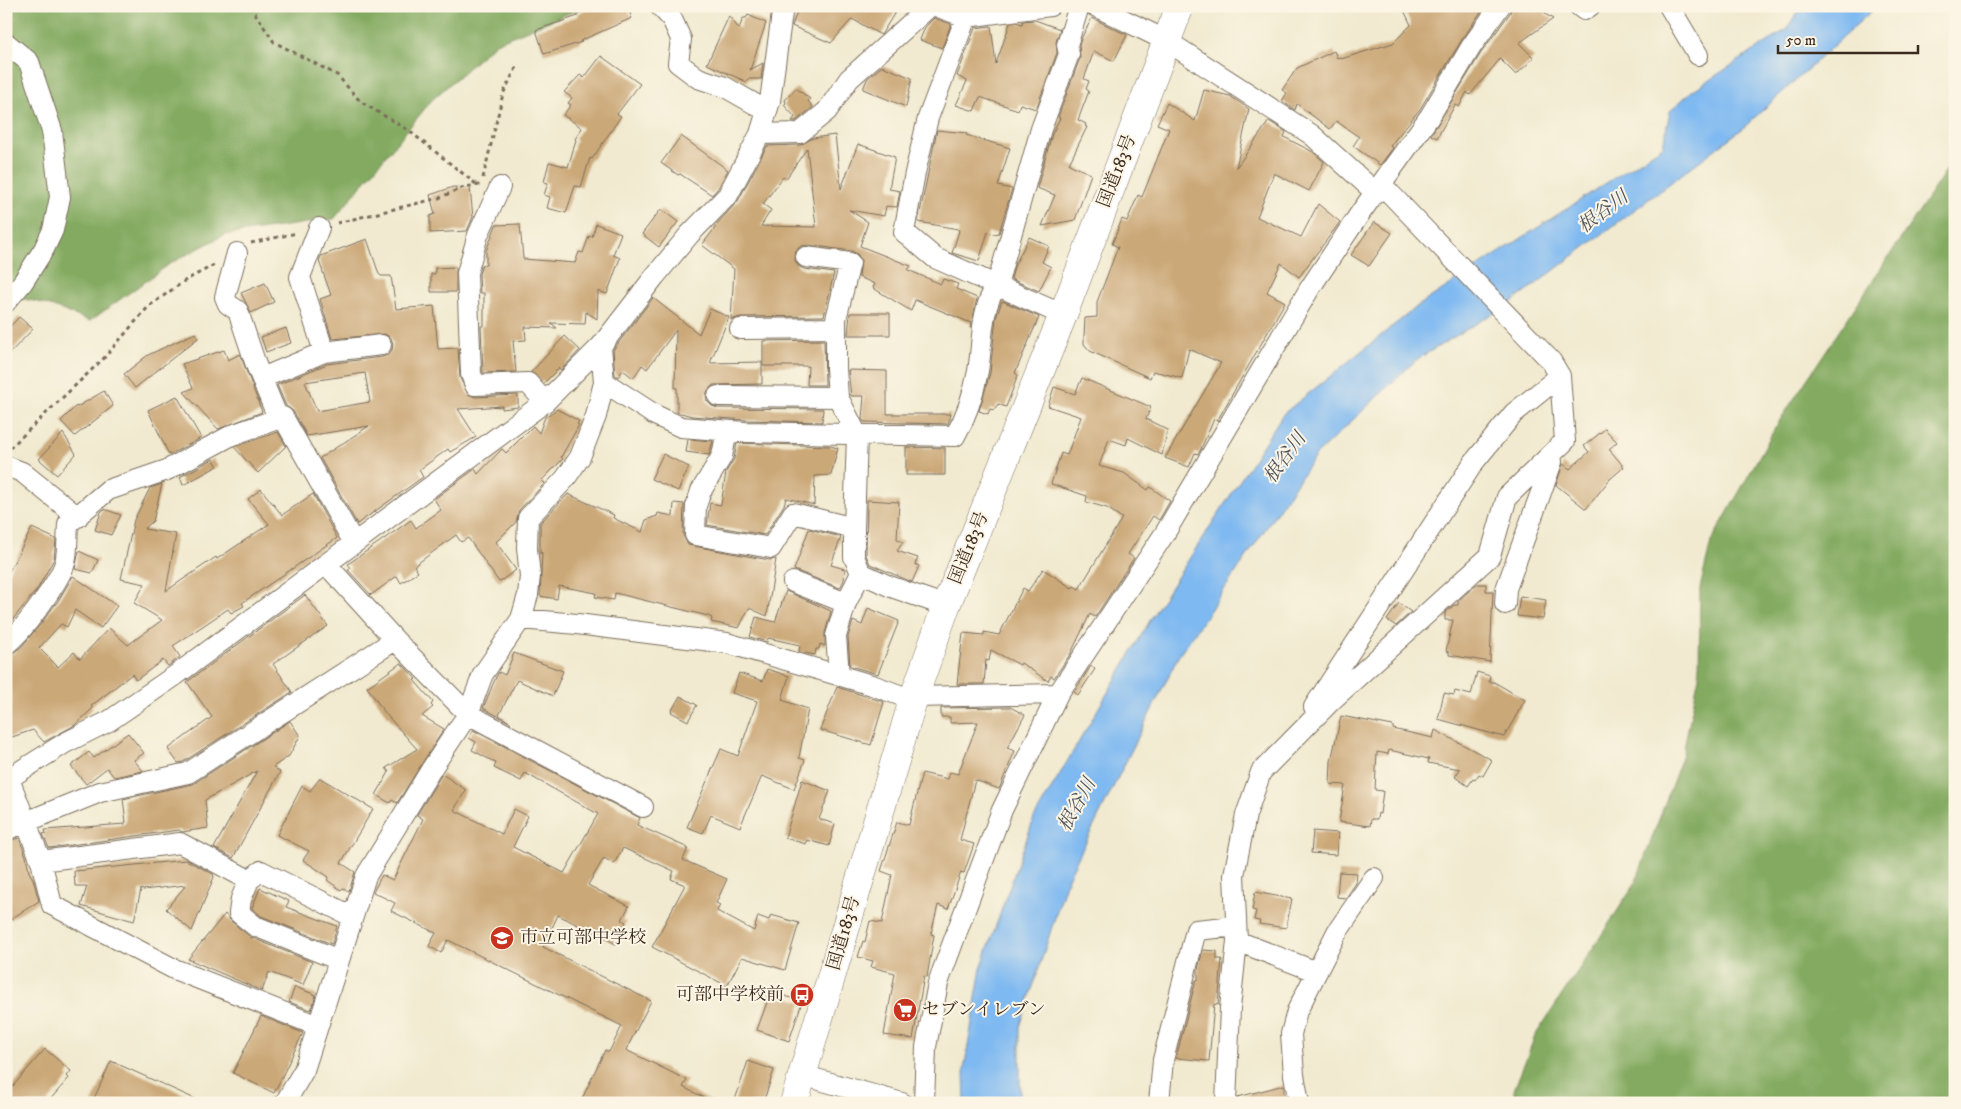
<svg xmlns="http://www.w3.org/2000/svg" width="1961" height="1109" font-family="'IM FELL DW Pica','Noto Serif JP',serif">
<style>
.forest{fill:#83aa60;stroke:#5f6a3f}
.water{fill:#7fb9f1;stroke:#5d7288}
.building{fill:#cba878;fill-rule:evenodd}
.lines{fill:none;stroke-linecap:round;stroke-linejoin:round}
.minor-casing{stroke:#7b6d5c;stroke-width:22}
.highway-casing{stroke:#7b6d5c;stroke-width:29}
.path{stroke:#7b6d5c;stroke-width:3;stroke-dasharray:4 4;stroke-linecap:butt}
.minor{stroke:#fff;stroke-width:20}
.highway{stroke:#fff;stroke-width:28}
.labels{text-anchor:middle;dominant-baseline:central;stroke-width:4;stroke-linejoin:round;paint-order:stroke}
.street-label{font-size:18px;fill:#3b2a1e;stroke:#fcf5e5}
.poi-label{font-size:18px;fill:#3b2a1e;stroke:#fcf5e5;text-anchor:start}
.water-label{font-size:19px;font-style:italic;fill:#4f555d;stroke:#fcf5e5}
</style>
<rect width="100%" height="100%" fill="#fcf5e5"/>
<filter id="ink" filterUnits="userSpaceOnUse"><feTurbulence type="fractalNoise" baseFrequency=".02" numOctaves="2"/><feDisplacementMap in="SourceGraphic" scale="10" xChannelSelector="R" yChannelSelector="G"/><feConvolveMatrix kernelMatrix="1 2 1 2 8 2 1 2 1" color-interpolation-filters="sRGB"/></filter>
<filter id="wash" filterUnits="userSpaceOnUse"><feTurbulence type="fractalNoise" baseFrequency=".0096" numOctaves="4" result="noise"/><feDisplacementMap in="SourceGraphic" scale="20" xChannelSelector="R" yChannelSelector="G"/><feGaussianBlur stdDeviation="1.12" result="paint"/><feColorMatrix in="noise" values="0 0 0 0 0 0 0 0 0 0 0 0 0 0 0 0 0 1.4 0 .05"/><feComposite in="paint" operator="in"/></filter>
<g filter="url(#wash)">
<rect width="100%" height="100%" fill="#f1ead0"/>
<path class="forest" d="M6 6H580L579 9 496 43 432 100 334 219 224 235 171 263 90 321C62 311 36 297 6 298Z
M1955 157V1103H1514V1090L1535 1036 1635 884 1682 757 1699 676 1700 588 1711 542 1778 423Z"/>
<path class="water" d="M1801 6H1877L1742 129 1512 302 1416 360 1316 455 1178 657 1067 880 1020 1027V1103H965L964 1070 981 968 1034 818 1158 607 1283 414 1419 305 1663 146 1670 111 1692 91 1786 30Z"/>
<g id="blocks">
<path class="building" d="M595 6H627L632 18 580 41 582 42 544 54 536 30 578 16 577 14Z
M799 6H899L881 35 852 19 831 43 792 26Z
M1402 6H1485L1461 41 1420 109 1390 146 1393 148 1380 165 1353 146 1359 137 1336 121 1330 129 1297 104 1295 110 1282 101 1287 93 1282 90 1297 68 1334 51 1337 58 1340 57 1341 59 1393 43 1411 25Z
M1512 6H1550L1545 14 1553 19 1519 43 1534 58 1516 75 1500 59 1470 95 1467 92 1459 107 1455 105 1437 138 1431 135 1481 53 1510 13Z
M748 15 766 23 750 70 763 63 761 79H748L747 82 707 64 729 16 739 29 743 18H746Z
M934 18 951 24 942 48 920 40 925 27Z
M1092 18 1127 35 1114 61 1094 51 1084 79 1089 81 1086 89 1089 91 1078 120 1086 124 1085 126 1087 127 1069 164 1091 174 1075 220 1042 226 1055 195 1037 188 1052 134 1060 118 1058 117 1080 58 1079 45 1082 37Z
M1035 20 1060 29 1056 42 1057 53 1036 109 1020 104 1018 110 980 97 974 111 956 105 967 81 957 76 975 28 991 26 996 64 1010 23 1016 22 1022 24 1023 21Z
M601 56 640 84 617 114 621 116 592 159 590 158 581 187 575 186 566 213 547 208 550 197 544 195 548 183 544 182 549 162 568 167 576 140 575 139 582 128 563 115 571 105 568 103 572 98 564 92 580 75 584 78Z
M882 66 912 78 906 107 863 89 867 79Z
M796 88 810 99 808 101 813 107 796 121H792L795 117 784 105 786 103 785 100Z
M1204 90 1230 96 1249 109 1236 168 1269 121 1286 132 1284 137 1313 152 1324 162 1309 191 1274 173 1257 217 1301 237 1318 204 1340 222 1299 277 1281 263 1267 292 1285 302 1217 421 1214 419 1200 451 1198 454 1195 453 1189 467 1165 458 1221 363 1189 349 1182 378 1153 371 1150 378 1090 351 1084 344V336L1085 318 1097 317V302L1118 247 1112 244 1122 219 1127 221 1138 195 1142 197 1169 129 1157 124 1167 103 1195 121Z
M937 130 967 133 966 135 1010 148 998 186 1012 189 999 233 994 234 988 232 979 261 952 253 959 231 958 229 918 222Z
M835 135 841 189 858 144 895 157 889 189 900 191 897 207 886 206 884 216 849 210 868 222 860 246 911 266 908 270 941 284 943 279 958 284 956 289 977 298 971 328V323L915 300 911 311 873 288 875 284 859 277 861 260 857 254 852 251 808 245 801 246 796 250 795 261 798 266 804 269 834 273 824 316 740 317 731 320 734 269 702 245 715 228V226L738 201 767 146 800 145 813 138ZM807 148 816 227 761 226 771 210 763 204 783 177 786 179Z
M681 136 728 170 718 188 712 195 680 174 678 175 661 163Z
M453 187 470 188 473 217 467 231 430 233V216L435 214 430 195Z
M661 209 678 222 659 247 642 234Z
M1374 222 1392 233 1369 266 1351 255Z
M520 224 523 259 575 263 579 252 583 253 589 236 592 237 596 224 621 233 613 255 620 258 607 294 598 291 597 319 586 312 585 324 551 323 557 328 525 327 526 340 513 341 516 372 483 373 481 326H484V293H480L479 274 482 265H486V251L496 225Z
M1029 237 1049 246 1042 262 1051 267 1039 291 1011 279 1014 267Z
M367 239 379 274 381 276H391L396 309 434 306 438 349 458 348 460 378 468 394 475 397 518 395V407L502 409V406L458 409 476 437 450 452 448 449 419 470 423 477 357 524 320 458 369 426 307 436 293 411 286 406 277 385 327 364 382 357 388 355 392 350 393 344 391 338 385 334 332 339 320 299 331 295 319 261 321 256ZM365 373 370 402 317 411 305 382Z
M456 267V292H431V274H435V268Z
M265 283 274 302 251 313 241 293Z
M653 298 699 334 710 309 729 317 710 363 762 362V384L713 385 708 390 706 395 707 401 712 406 718 408 823 409 822 422 746 420 692 416 677 412V388H675L676 330 647 369 642 365 633 378 623 370 618 377 615 375 613 350Z
M1002 301 1039 317 1015 373 1018 375 1006 407 998 404 994 410 990 409 988 414 979 411 990 373 996 318Z
M850 313H890V335H848Z
M19 317 33 329 6 357V331Z
M286 328 291 343 266 352 261 337Z
M195 333 198 338 135 388 124 374 148 355Z
M565 336 580 350 561 370 559 368 544 383 531 372Z
M824 340 825 385H807L808 366H763V341Z
M224 350 228 360 240 354 262 412 218 429 184 392 193 388 182 364Z
M848 370 887 371V414H951L948 424 864 422 862 419 864 396H851Z
M1082 378 1151 407 1146 419 1168 430 1162 455 1128 438 1126 445 1109 439 1099 466 1124 473 1148 490 1150 487 1170 501 1159 520 1153 516 1128 554 1134 558 1095 617 1090 614 1071 653 1054 678 1051 676 1048 681 1021 663 1020 665 991 650 989 661 986 660 984 684H957L963 633 984 635V632L999 635 1023 588 1028 591 1043 569 1072 588 1074 586 1079 589 1122 518 1107 508 1086 502 1087 496 1051 484 1061 453 1067 455 1081 417 1048 406 1054 387 1075 394Z
M104 391 113 406 75 436 61 421 76 406 77 407Z
M177 396 201 438 169 455 148 410Z
M557 409 579 421 577 424 579 425 561 457 563 459 541 481 545 483 519 510 516 522 496 542 516 570 499 582 468 538 461 542 456 535 414 566 418 572 401 583 397 576 371 595 348 570 351 568 348 564 411 520 416 528 441 510 434 499 475 469 478 474 502 449 506 453 533 426 539 433 545 417Z
M1605 429 1617 442 1609 449 1624 467 1610 479 1586 509 1556 485 1563 464 1570 469 1589 452 1584 446Z
M278 432 286 446 258 473 234 447Z
M63 433 76 454 57 475 39 459Z
M688 439 713 441 709 455 686 452Z
M737 443 830 446 838 448 831 475 815 476 814 505 786 498 784 505 765 535 707 525 710 503 721 505 726 472 734 459Z
M906 447 945 448V475H906Z
M663 454 689 467 678 491 651 479Z
M213 459 218 466 183 485 180 477Z
M162 484 153 521 144 529 176 534 166 591 216 557 217 559 269 524 248 499 261 489 282 515 313 494 337 538 242 603 244 606 231 613 228 609 173 646 180 657 168 666 163 660 136 680 132 674 91 706 93 708 75 725 44 742 33 730 6 739V656L13 653 21 647 39 626 58 601 73 576 117 606 101 628 75 610 67 627 61 624 39 648 58 667 74 652 80 659 109 628 128 645 162 620 134 603 145 584 121 579 134 520 150 488Z
M568 494 614 515 613 518 642 532 646 520 657 516 658 513 673 516 674 503 684 504 683 535 688 545 769 560 776 559 767 616 749 608 739 628 711 622 712 618 708 616 615 593 614 600 595 597 596 593 559 586 557 599 540 596 542 552 540 554V523Z
M867 500 899 502 897 539 903 542 897 551 918 558 915 564 919 566 912 582 870 564 866 555Z
M104 509 121 515 111 535 95 530 101 512Z
M32 528 56 539 54 559 38 588 6 628V577Z
M809 529 841 537 831 565 845 569 844 580 840 588 794 570Z
M79 551 98 560 92 573 75 569Z
M1477 584H1486V591H1493L1490 662 1449 655V652L1446 651 1453 620H1445V613L1454 605H1458V601Z
M786 591 831 611 825 633V646L820 644 819 649H816L815 655 799 652 800 645 768 638 767 642 750 637 756 617 775 622Z
M305 595 328 626 273 664 292 692 183 762 178 763 168 749 212 717 187 682Z
M1520 596 1546 600 1543 619 1517 616Z
M1399 603 1411 612 1396 626 1387 620Z
M868 608 899 621 878 674 850 666 848 637 853 621 862 625Z
M514 653 563 671 553 696 517 680 499 715 511 723 483 708 496 677 499 672 505 675Z
M401 663 416 679 414 680 433 702 431 705 433 707 422 716 444 729 397 803 392 800 390 803 376 795 389 772 386 768 417 749 385 713 367 687Z
M1091 666 1095 669 1078 695 1074 692Z
M767 669 789 676 782 700 808 709 799 758 805 760 794 789 762 776 740 827 711 815 703 833 687 827 721 749 738 756 757 701 732 693 739 673 763 681Z
M1477 672 1490 676 1489 682H1494L1525 700 1504 737 1438 719 1444 693 1454 695 1455 691 1471 695Z
M837 687 884 702 871 745 820 730Z
M680 696 697 705 688 721 671 712Z
M1010 707 1025 715 1007 748 1015 751 999 789 975 780 960 840 974 844 964 873 961 872 948 909 938 905 931 934 934 935 927 977 924 976 913 1039 884 1035 895 973 871 967 873 961 858 957 863 941 865 942 870 921 882 923 892 875 881 871 897 822 909 825 922 773 948 779 950 772 958 774 978 722 950 723V717H941V708Z
M1341 716 1393 726V729L1433 738 1435 730 1492 760 1483 776 1479 774 1475 780 1473 779 1468 786 1455 777 1460 769 1428 763 1429 759 1389 750 1388 754 1377 752 1375 790 1383 791 1380 814 1378 813 1377 819H1371L1370 826 1339 822 1345 785 1330 784 1331 761Z
M290 721 300 736 289 756 273 767 280 772 233 858 214 848 257 771 205 800 208 828 182 832 179 830 49 848 43 834 46 833 45 830 125 824V822H126L123 799 193 784Z
M473 730 640 818 637 825 688 848 683 860 727 879 716 903 720 905 717 911 754 931 758 916 769 920 771 915 799 923 785 970 742 957 727 986 652 947 685 885 671 879 674 871 623 848 614 864 604 858 588 885 629 906 622 920 626 922 616 944 558 915 543 947 651 1001 626 1050 687 1080 683 1087 715 1103H580L605 1050 609 1052 622 1026 448 940 441 953 429 946 436 933 391 911 395 903 373 892 382 875 393 880 423 819 417 815 442 774 466 790 454 810 502 834 514 809 528 816 513 847 564 873 598 814 525 773 521 781 494 768 496 763 472 750 476 742 469 738Z
M128 733 144 753 134 760 143 771 114 777 107 768 86 784 71 766 89 752 94 758Z
M320 778 373 809 341 863 355 872 349 891 343 888 341 890 327 880 329 877 303 860 309 851 277 835 302 786 310 791Z
M802 780 830 791 819 819 835 824 829 846 807 840 806 844 785 838Z
M1313 831 1338 833 1336 855 1311 853Z
M19 838 26 856 29 872 33 879 39 901 6 922V842Z
M186 860 213 874 214 877 192 931 166 909 186 885 143 890 141 889 134 921 81 906 87 886H75L74 871Z
M1339 872 1357 873 1356 883 1346 898 1337 897Z
M260 888 289 901 286 907 337 926 332 944 261 916 252 908Z
M1255 892 1292 899 1286 928 1259 924 1260 921 1254 920 1256 911 1252 910Z
M225 914 232 922 250 937 312 962 303 985 269 972 262 991 188 959Z
M1203 950 1217 951V959H1222L1218 1005 1214 1004 1209 1061 1176 1058 1196 980H1198V969Z
M295 987 316 995 311 1010 289 1002Z
M771 991 802 1002 789 1041 757 1030Z
M261 1016 303 1033 274 1093 233 1073Z
M45 1049 71 1071 67 1076 69 1078 47 1103H6V1094Z
M111 1061 204 1103H92Z
M748 1061 774 1070 763 1103H734Z
M1284 1085V1103H1238V1097Z"/>
</g>
</g>
<g filter="url(#ink)">
<use href="#blocks" fill-opacity="0" stroke="#7b6d5c" stroke-width="1"/>
<g class="lines">
<g class="minor-casing">
<path id="minor" d="M660 6 672 19 681 39 678 63 698 78 725 87 767 111
M936 6 966 17 928 118 915 173 904 232 935 258 1063 315
M1095 6 1167 41 1312 135 1376 193
M1579 6 1584 10 1590 6
M1669 6 1698 55
M966 17 1050 6
M6 43 29 62 52 131 60 197 53 230 44 249 23 282 6 302
M760 134 800 133 827 111 849 79 930 6
M500 187 478 235 467 273 471 374 475 385 528 383 545 402
M319 228 300 277 324 352
M237 253 225 297 228 304 238 311 256 365 278 418
M806 257 850 263 836 319V368L838 397 857 435 854 528V557L861 573 889 586 946 606
M740 329 836 328
M262 378 324 352 381 345
M604 382 655 415 681 427 745 432 955 436C966 417 974 392 978 371 983 342 980 310 997 285L1041 129 1069 54 1067 45 1079 6
M718 396 838 397
M727 431 722 456 701 491 696 506 695 535 771 548 793 513 854 528
M6 466 22 472 78 517
M326 564 395 640 468 714 643 807
M793 582 846 603
M1505 604 1506 589 1552 462 1551 455
M521 619 577 624 727 643 872 685 913 700
M6 644C22 633 59 582 65 563 68 551 67 537 68 524L108 490 167 470 232 435 283 417 354 543
M839 675 836 636 846 603 861 573
M914 697 1058 694
M1314 707 1474 462 1514 413 1560 376
M9 779 41 861 52 905 174 969 318 1026
M6 780 65 743 109 721 176 675 545 402 601 346 655 276 689 235 728 195 760 134 770 101 783 6
M6 830 100 792 188 773 395 640
M41 861 180 843 249 880 261 871 353 917
M249 880 241 899 239 913 255 926 339 960
M1237 941 1317 972
M802 1075 902 1103
M285 1103 304 1070 366 876 432 768 468 714 483 674 521 619 528 595 530 576 527 548 528 518 565 479 580 457 596 416 604 382 601 346
M924 1103 926 1047 938 983 1002 810 1058 694 1165 533 1310 288 1361 212 1430 116 1471 47 1500 6
M1159 1103 1163 1060 1196 930 1236 926
M1226 1103 1230 1008 1237 941 1234 875 1246 815 1261 772 1332 700 1490 556 1507 497 1565 441 1560 376 1551 361 1381 184
M1299 1103 1294 1075 1291 1034 1297 1011 1337 932 1374 878"/>
</g>
<g class="highway-casing">
<path id="highway" d="M794 1103 913 700 946 606 1063 315 1180 6"/>
</g>
<path class="path" d="M250 6 274 42 337 75 361 102 408 130 476 184
M483 178 503 94 517 66
M337 223 439 198 464 187 480 185
M251 243 297 233
M10 448 104 358 149 306 186 280 214 265"/>
<use href="#minor" class="minor"/>
<use href="#highway" class="highway"/>
</g>
</g>
<defs>
<g id="school-disc" transform="scale(1.25)"><circle r="9.5" fill="#c8321e" stroke="#fcf5e5"/><path d="M0-5L7-2L0 1L-7-2ZM-4 1L0 2.5L4 1V4Q0 6-4 4Z" fill="#fff"/></g>
<g id="bus-disc" transform="scale(1.25)"><circle r="9.5" fill="#c8321e" stroke="#fcf5e5"/><path d="M-5-6H5V4H4V6H2V4H-2V6H-4V4H-5ZM-3.5-4V0h7V-4ZM-3.5 1.2v1.5H-2V1.2ZM2 1.2v1.5H3.5V1.2Z" fill="#fff"/></g>
<g id="supermarket-disc" transform="scale(1.25)"><circle r="9.5" fill="#c8321e" stroke="#fcf5e5"/><path d="M-6-5.5h2.5l.6 2H6L4.5 2H-2.5L-4.4-4H-6ZM-1.5 3.2a1.3 1.3 0 1 0 .1 0ZM3 3.2a1.3 1.3 0 1 0 .1 0Z" fill="#fff"/></g>
</defs>
<g fill-rule="evenodd">
<use href="#school-disc" x="502" y="938"/>
<use href="#bus-disc" x="802" y="995"/>
<use href="#supermarket-disc" x="905" y="1010"/>
</g>
<g class="labels">
<g class="street-label">
<text transform="translate(1117 171) rotate(-69)">国道183号</text>
<text transform="translate(969 548) rotate(-68)">国道183号</text>
<text transform="translate(844 933) rotate(-74)">国道183号</text>
</g>
<g class="poi-label">
<text x="520" y="938">市立可部中学校</text>
<text x="784" y="995" text-anchor="end">可部中学校前</text>
<text x="922" y="1010">セブンイレブン</text>
</g>
<g class="water-label">
<text transform="translate(1603 212) rotate(-37)">根谷川</text>
<text transform="translate(1285 458) rotate(-54)">根谷川</text>
<text transform="translate(1077 805) rotate(-61)">根谷川</text>
</g>
</g>
<rect width="1961" height="1109" fill="none" stroke="#fcf5e5" stroke-width="25"/>
<path d="M1778 45v8h140v-8" fill="none" stroke="#3b2a1e" stroke-width="2.5"/>
<text x="1786" y="45" font-size="15" fill="#3b2a1e" stroke="#fcf5e5" stroke-width="4" paint-order="stroke">50 m</text>
</svg>
